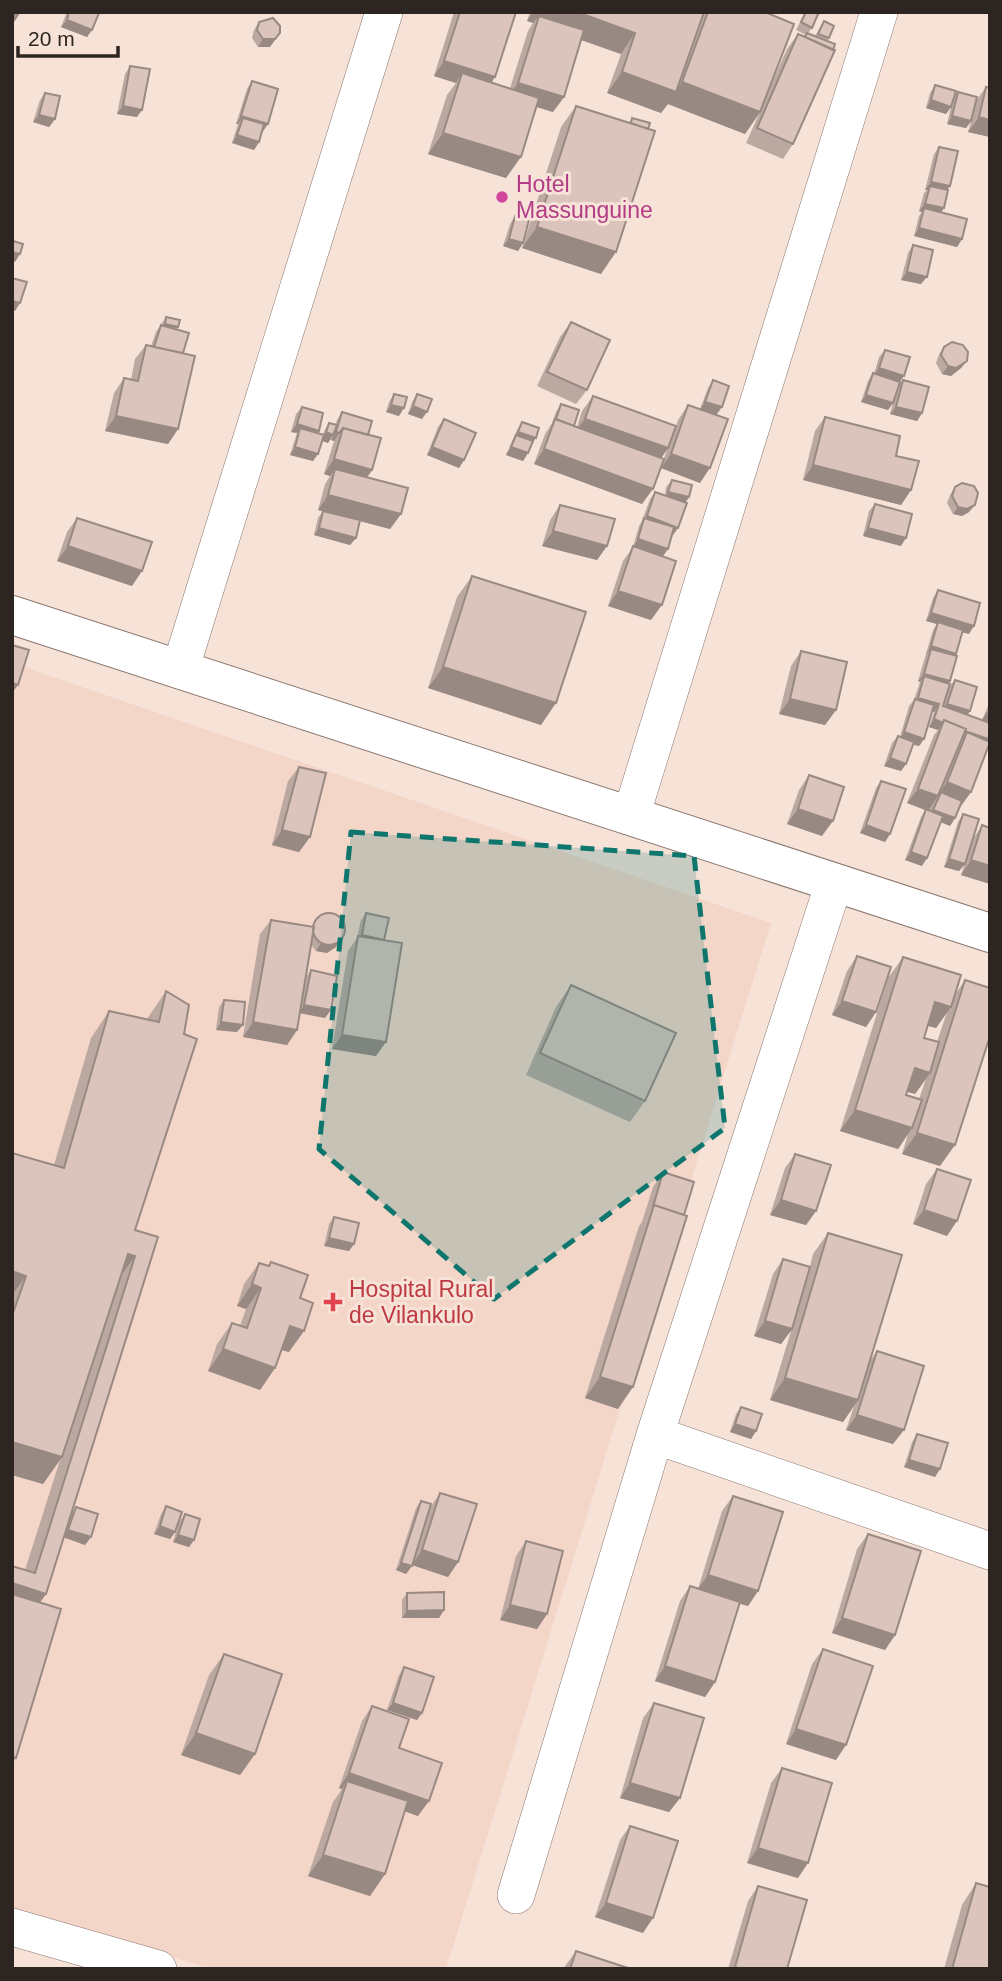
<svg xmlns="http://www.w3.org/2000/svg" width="1002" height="1981" font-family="Arial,sans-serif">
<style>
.built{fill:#f4d6c9}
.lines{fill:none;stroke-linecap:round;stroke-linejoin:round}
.minor-casing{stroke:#8a776e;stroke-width:38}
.secondary-casing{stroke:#8a776e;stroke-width:40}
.minor{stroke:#fff;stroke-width:37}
.secondary{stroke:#fff;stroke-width:38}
.wall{fill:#bba9a1;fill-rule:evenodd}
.shaded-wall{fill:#998983}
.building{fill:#dac4bb;stroke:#998983;stroke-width:2}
.marked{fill:#0f766e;fill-opacity:0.2;stroke:#0f766e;stroke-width:5;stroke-dasharray:14 9;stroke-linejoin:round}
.hotel-dot{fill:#d1479c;stroke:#f7e2d8;stroke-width:2.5}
.health-dot{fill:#e0444e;stroke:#f7e2d8;stroke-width:2.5}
.labels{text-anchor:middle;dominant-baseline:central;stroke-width:6;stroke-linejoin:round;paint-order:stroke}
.hotel-label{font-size:23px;fill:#b23c85;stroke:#f7e2d8;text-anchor:start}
.health-label{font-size:23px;fill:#be3a42;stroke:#f7e2d8;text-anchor:start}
</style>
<rect width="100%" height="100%" fill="#f7e2d8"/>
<path class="built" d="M12 663 771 923 446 1969H211L12 1907Z"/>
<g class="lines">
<g class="minor-casing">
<path id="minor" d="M180 670 384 12
M631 816 879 12
M655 1435 990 1551
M516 1895 655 1435 834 883
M12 1927 158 1969"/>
</g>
<g class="secondary-casing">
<path id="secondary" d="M12 615 990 933"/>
</g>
<use href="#minor" class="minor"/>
<use href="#secondary" class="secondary"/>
</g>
<path class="wall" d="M67 12H97L87 37 61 27Z
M454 12H516L492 83 510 88 528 31 533 23 527 21 530 12H767L763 103 787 49 798 34 804 37 806 35 796 30 805 12H819L812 28 808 33 815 36 824 21 829 38 793 144 783 159 746 143 759 114 745 134 668 104 661 113 607 93 621 54 581 40 564 97 553 112 537 107 506 178 428 154 447 95 456 83 434 76Z
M259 22 270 47H258L252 38 254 30Z
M130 66 137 117 117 114 125 74Z
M252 81 268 124 263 131 259 142 254 150 232 143 238 124H236L247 89Z
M935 85 953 98 958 92 976 101 986 87 990 137 968 132 971 122 966 128 947 124 951 107 946 114 926 108 930 93Z
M45 93 55 119 49 127 33 122 40 100Z
M576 106 629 123 632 118 601 274 522 248 561 127Z
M939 147 950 186 947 190 941 213 962 239 957 247 914 236 919 216 922 212 919 211 924 193 927 190H925L934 154Z
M515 216 523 243 518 251 503 246 510 224Z
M913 245 921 284 901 280 908 253Z
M166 317 177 330 183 353 178 429 168 444 105 431 114 393 124 378 131 380 135 359 146 345 151 346 156 332Z
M571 322 587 390 576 404 537 386 560 337Z
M944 347 967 361 961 368 951 376 942 374 936 363 939 354Z
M885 350 899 383 898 386 903 380 922 413 917 421 890 414 893 403 888 410 861 402 868 381 873 373 874 374 879 357Z
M713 380 722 407 716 415 700 483 661 468 667 449 661 458 642 504 534 464 545 434 552 423 556 412 561 404 574 426 577 427 582 411 593 396 676 426 678 420 688 405 700 409 708 388Z
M394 394 399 416 386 412 389 402Z
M417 394 422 419 408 414 412 402Z
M302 407 319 431 317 433 322 435 329 423 335 425 337 420 342 412 368 435 372 470 367 477 401 514 390 529 360 521 356 538 350 545 314 535 318 518 323 511 318 510 325 484 330 476 324 474 334 441 331 440 332 437 328 443 322 441 313 461 290 455 297 433 291 432 296 414Z
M825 417 896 456 911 490 901 505 803 480 815 431Z
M444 419 464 460 459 468 427 455 438 427Z
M522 422 536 438 532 443 528 453 523 461 506 455 517 430Z
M672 480 689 497 685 502 678 528 673 535 668 549 663 556 651 620 608 606 623 561 633 547 639 526 642 521 650 499 655 492 665 495 666 487Z
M955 487 969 512 962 516 953 514 947 503 950 495Z
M875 504 901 546 863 536 869 511Z
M560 505 607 546 597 560 542 546 550 520Z
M77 518 132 586 57 561 67 532Z
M472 576 541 725 428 688 457 597Z
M938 590 969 634 962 632 955 656 949 683V687L955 680 970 711 967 715 988 739 971 792 961 806 955 818 950 826 941 822 922 866 905 860 921 817 925 810 907 803 934 735 938 730 929 727 934 712 932 711 924 739 919 746 913 745 906 764 901 771 884 766 892 743 898 736 900 737 909 706 914 700 920 682 918 681 933 630 937 624 926 621 933 598Z
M801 651 836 710 825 725 779 714 791 666Z
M990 701V722L982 720Z
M299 767 310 837 299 852 272 845 288 781Z
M809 775 822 836 787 824 799 790Z
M881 781 890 834 885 842 860 833 876 788Z
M963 814 973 839 982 825 990 884 961 875 964 865 959 871 944 867 958 822Z
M366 913 384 940 376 1056 332 1049 348 951 357 938 361 920Z
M321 915 336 947 327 953 316 951 311 945 306 977 311 970 325 1018 300 1013 297 1030 287 1045 243 1037 260 934 271 920 312 927Z
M857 956 876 1012 866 1027 832 1015 847 971Z
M903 957 954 996 965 980 940 1166 902 1154 908 1134 898 1149 840 1131 888 978ZM947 1012 937 1042 924 1038 928 1026 936 1028ZM926 1079 919 1099 906 1095 907 1092 915 1094Z
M571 985 645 1101 630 1122 526 1075 556 1007Z
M166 991 135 1230 158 1237 71 1513 76 1507 91 1537 85 1545 63 1537 46 1594 40 1602 16 1758 12 1764V1566L25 1570 60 1460 43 1484 12 1475V1153L54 1165 91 1038 109 1011 147 1019Z
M224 1000 237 1032 216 1030 219 1007Z
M795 1154 816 1211 806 1225 770 1215 785 1168Z
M937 1169 947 1236 913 1224 926 1184Z
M663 1172 618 1409 585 1398 639 1226 642 1222 653 1187Z
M334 1217 354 1244 349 1251 324 1246 329 1224Z
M828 1233 869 1362 877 1351 893 1444 846 1430 854 1406 843 1422 770 1400 791 1331 781 1344 754 1336 773 1274 783 1259 810 1266 813 1254Z
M271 1262 300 1298 289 1352 282 1350 275 1368 260 1390 208 1371 217 1344 232 1323 240 1326 246 1309 237 1306 244 1284 259 1263 268 1266Z
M741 1407 756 1431 751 1439 730 1432 736 1414Z
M917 1434 940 1469 935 1477 904 1467 912 1442Z
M440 1493 458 1562 448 1577 412 1565 406 1574 396 1570 416 1508 421 1501 430 1508Z
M733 1496 758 1591 748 1606 740 1604 715 1682 705 1697 655 1681 680 1601 690 1586 698 1589 722 1511Z
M166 1506 175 1532 170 1539 154 1534 161 1514Z
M185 1514 194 1540 189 1547 173 1542 179 1522Z
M868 1534 895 1635 885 1650 832 1633 857 1549Z
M526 1541 547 1614 537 1629 500 1620 516 1556Z
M407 1593 444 1610 439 1618H402V1600Z
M823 1649 836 1760 786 1744 812 1664Z
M224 1654 255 1754 240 1775 181 1755 209 1675Z
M404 1667 422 1713 417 1720 387 1710 399 1675Z
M654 1703 680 1798 669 1812 620 1798 643 1718Z
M372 1706 399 1748 418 1816 405 1811 385 1874 370 1896 308 1876 333 1802 342 1789 339 1788 362 1721Z
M782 1768 798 1878 747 1863 771 1783Z
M630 1826 643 1933 595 1917 620 1840Z
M976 1883 990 1969H944L962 1905Z
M758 1886 787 1969H728L748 1901Z
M576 1951 631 1969H563Z"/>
<path class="shaded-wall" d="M12 12H21L12 25Z
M533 12H577L635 33 621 54 536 24 539 16 533 23 527 21Z
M67 20 92 30 87 37 61 27Z
M280 33 270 47H258L263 39Z
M444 61 495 77 485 92 462 73 456 83 434 76Z
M622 72 675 91 682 82 760 112 745 134 668 104 661 113 607 93Z
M518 83 564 97 553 112 507 98Z
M931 100 951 107 946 114 926 108Z
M123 106 142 110 137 117 117 114Z
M39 115 55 119 49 127 33 122Z
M241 116 268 124 263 131 243 118 238 124H236Z
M952 116 971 121 966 128 947 124Z
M979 117 990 120V137L968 132Z
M443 133 521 157 506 178 428 154Z
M237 135 259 142 254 150 232 143Z
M931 182 950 186 944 194 930 186 927 190H925Z
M925 204 944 208 939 216 924 208 922 212 919 211Z
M537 227 616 252 601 274 522 248Z
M919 228 962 239 957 247 914 236Z
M509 239 523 243 518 251 503 246Z
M12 252 20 254 15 262 12 261Z
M907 272 927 277 921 284 901 280Z
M12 301 20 303 15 311 12 310Z
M165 324 178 327 173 335 159 331Z
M967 361 961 368 951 376 942 374 948 366Z
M879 368 904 376 899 383 874 375Z
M866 395 893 403 888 410 861 402Z
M705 402 722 407 716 415 700 409Z
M391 405 404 408 399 416 386 412Z
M413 406 427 412 422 419 408 414Z
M896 407 922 413 917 421 890 414Z
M116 416 178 429 168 444 105 431Z
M585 419 668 448 658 463 574 433Z
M297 424 319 431 313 438 300 428 297 433 291 432Z
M326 432 333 435 328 443 320 440Z
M336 432 339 433 334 441 331 440Z
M518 432 536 438 530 445 516 435 513 439Z
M295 447 318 454 313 461 290 455Z
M432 447 464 460 459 468 427 455Z
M511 447 528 453 523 461 506 455Z
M544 449 653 489 642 504 534 464Z
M671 454 710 468 700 483 661 468Z
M334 459 372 470 362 485 335 469 330 476 324 474Z
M813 465 911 490 901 505 803 480Z
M668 492 689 497 684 505 663 500Z
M328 495 401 514 390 529 318 510Z
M975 505 969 512 962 516 953 514 958 507Z
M647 516 678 528 673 535 644 521Z
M319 528 356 538 350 545 314 535Z
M868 528 906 538 901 546 863 536Z
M553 531 607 546 597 560 542 546Z
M638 539 668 549 663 556 633 547Z
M68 546 142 571 132 586 57 561Z
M618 591 662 605 651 620 608 606Z
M931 613 974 626 969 634 937 625 938 622 937 624 926 621Z
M931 646 956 654 951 661 931 649 926 654Z
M443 667 556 703 541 725 428 688Z
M924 674 950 681 945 689 924 676 920 682 918 681Z
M12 683 18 685 12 693Z
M918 698 939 704 934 712 912 706Z
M790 699 836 710 825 725 779 714Z
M947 704 970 711 965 719 941 711Z
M987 712 990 713V722L982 720Z
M934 719 943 723 938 730 929 727Z
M904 732 924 739 919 746 899 740Z
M890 758 906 764 901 771 884 766Z
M947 782 971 792 960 807 938 796 928 811 907 803 918 789 937 796Z
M798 809 833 821 822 836 787 824Z
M933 810 955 818 950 826 928 817Z
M866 825 890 834 885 842 860 833Z
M282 830 310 837 299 852 272 845Z
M911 852 927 858 922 866 905 860Z
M949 859 965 864 959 871 944 867Z
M971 860 990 866V884L961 875Z
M341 939 336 947 327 953 316 951 321 943Z
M842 1001 876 1012 866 1027 832 1015Z
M935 1002 951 1007 936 1028 920 1023Z
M304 1005 331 1010 325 1018 299 1013Z
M221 1022 243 1025 237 1032 216 1030Z
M253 1022 297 1030 287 1045 243 1037Z
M342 1035 386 1042 376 1056 332 1049Z
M915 1068 930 1073 915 1094 900 1089Z
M855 1110 912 1128 898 1149 840 1131Z
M917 1133 955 1145 940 1166 902 1154Z
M781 1200 816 1211 806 1225 770 1215Z
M924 1210 957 1221 947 1236 913 1224Z
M329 1238 354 1244 349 1251 324 1246Z
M128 1254 135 1256 116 1283Z
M12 1271 26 1276 12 1295Z
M252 1284 261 1288 246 1309 237 1306Z
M765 1321 792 1329 781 1344 754 1336Z
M290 1326 304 1331 289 1352 275 1348Z
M223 1349 275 1368 260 1390 208 1371Z
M600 1377 633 1387 618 1409 585 1398Z
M785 1378 858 1400 843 1422 770 1400Z
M857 1415 904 1430 893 1444 846 1430Z
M735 1424 756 1431 751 1439 730 1432Z
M12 1442 62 1457 43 1484 12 1475Z
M909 1460 940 1469 935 1477 904 1467Z
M160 1526 175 1532 170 1539 154 1534Z
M68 1530 91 1537 85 1545 63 1537Z
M178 1535 194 1540 189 1547 173 1542Z
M422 1550 458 1562 448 1577 412 1565Z
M401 1563 412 1566 406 1574 396 1570Z
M708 1575 758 1591 748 1606 697 1590Z
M12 1583 46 1594 27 1621 12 1616Z
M510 1605 547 1614 537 1629 500 1620Z
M444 1610 439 1618H402L407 1611Z
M842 1618 895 1635 885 1650 832 1633Z
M665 1666 715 1682 705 1697 655 1681Z
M393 1703 422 1713 417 1720 387 1710Z
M796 1729 846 1745 836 1760 786 1744Z
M196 1733 255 1754 240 1775 181 1755Z
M349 1773 429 1801 418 1816 345 1790 347 1781 342 1789 339 1788Z
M630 1783 680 1798 669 1812 620 1798Z
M758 1848 808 1863 798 1878 747 1863Z
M323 1855 385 1874 370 1896 308 1876Z
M606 1903 653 1918 643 1933 595 1917Z"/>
<path class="building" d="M69 12H97L99 13 92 30 67 20Z
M460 12H516L495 77 444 61Z
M577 12H704L676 92 622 72 635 33Z
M708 12H765L794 24 760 112 682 82Z
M806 12H819L812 28 801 22Z
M539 16 584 30 564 97 518 83Z
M273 18 280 26V33L275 39H263L257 30 259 22Z
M824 21 834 26 829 38 818 34Z
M807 33 835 44 833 50 805 37Z
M798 34 835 50 793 144 757 128Z
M130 66 150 69 142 110 123 106Z
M462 73 539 98 521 157 443 133Z
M252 81 278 89 268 124 241 116Z
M935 85 956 91 951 107 931 100Z
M986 87 990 88V120L979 117Z
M958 92 977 97 971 121 952 116Z
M45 93 60 96 55 119 39 115Z
M576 106 655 131 616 252 537 227Z
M243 118 264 124 259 142 237 135Z
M632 118 650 123 648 129 631 123Z
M939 147 958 151 950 186 931 182Z
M930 186 948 190 944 208 925 204Z
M924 208 967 219 962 239 919 228Z
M515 216 529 220 523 243 509 239Z
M13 241 23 244 20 254 12 252Z
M913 245 933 250 927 277 907 272Z
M12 278 27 282 20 303 12 301Z
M166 317 180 320 178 327 165 324Z
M571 322 610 340 587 390 547 372Z
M161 325 189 333 183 353 154 347Z
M952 342 963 345 968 352 967 361 956 368 948 366 941 355 944 347Z
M146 345 195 356 178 429 116 416 124 378 138 381Z
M885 350 910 357 904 376 879 368Z
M873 373 900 382 893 403 866 395Z
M713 380 729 386 722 407 705 402Z
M903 380 929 387 922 413 896 407Z
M394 394 407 397 404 408 391 405Z
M417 394 432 399 427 412 413 406Z
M593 396 676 426 668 448 585 419Z
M561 404 579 410 574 426 556 419Z
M688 405 728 419 710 468 671 454Z
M302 407 323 413 319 431 297 424Z
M342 412 372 421 368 435 343 428 339 433 336 432Z
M825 417 900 436 896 456 919 461 911 490 813 465Z
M444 419 476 433 464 460 432 447Z
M555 419 664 459 653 489 544 449Z
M522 422 539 428 536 438 518 432Z
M329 423 337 425 333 435 326 432Z
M300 428 324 435 318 454 295 447Z
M343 428 381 438 372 470 334 459Z
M516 435 533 441 528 453 511 447Z
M335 469 408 488 401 514 328 495Z
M672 480 692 485 689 497 668 492Z
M962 483 974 486 978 493 975 505 967 509 958 507 952 496 955 487Z
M655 492 687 503 678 528 647 516Z
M875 504 912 514 906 538 868 528Z
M560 505 615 519 607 546 553 531Z
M323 511 360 520 356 538 319 528Z
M77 518 152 542 142 571 68 546Z
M644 518 674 527 668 549 638 539Z
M633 546 676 561 662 605 618 591Z
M472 576 586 612 556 703 443 667Z
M938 590 980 603 974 626 931 613Z
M938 622 963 630 956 654 931 646Z
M12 645 29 650 18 685 12 683Z
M931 649 957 656 950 681 924 674Z
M801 651 847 662 836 710 790 699Z
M924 676 950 684 943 706 990 723V733L988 739 965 731 966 729 944 720 943 723 934 719 939 704 918 698Z
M955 680 977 687 970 711 947 704Z
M915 699 934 705 924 739 904 732Z
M944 720 966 729 938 796 918 789Z
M967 732 990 742 971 792 947 782Z
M898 736 914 742 906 764 890 758Z
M299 767 326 773 310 837 282 830Z
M809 775 844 787 833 821 798 809Z
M881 781 906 789 890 834 866 825Z
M941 792 962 801 955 818 933 810Z
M926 809 943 816 927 858 911 852Z
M963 814 979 819 965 864 949 859Z
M982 825 990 828V866L971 860Z
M366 913 389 918 384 940 362 935Z
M313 929a16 16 0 1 1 32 0a16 16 0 1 1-32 0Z
M271 920 314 927 297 1030 253 1022Z
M358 936 402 943 386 1042 342 1035Z
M857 956 891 967 876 1012 842 1001Z
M903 957 961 975 951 1007 935 1002 924 1038 939 1042 930 1073 915 1068 906 1095 922 1100 912 1128 855 1110Z
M311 970 337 976 331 1010 304 1005Z
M965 980 990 988V1036L955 1145 917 1133Z
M571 985 676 1033 645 1101 540 1053Z
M166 991 189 1005 184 1034 197 1039 135 1230 158 1237 46 1594 12 1583V1566L35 1573 135 1256 128 1254 62 1457 12 1442V1316L26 1276 12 1271V1153L64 1168 109 1011 159 1022Z
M224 1000 245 1002 243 1025 221 1022Z
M795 1154 831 1165 816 1211 781 1200Z
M937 1169 971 1180 957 1221 924 1210Z
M663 1172 694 1182 684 1215 654 1205 653 1207Z
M654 1205 687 1216 633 1387 600 1377Z
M334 1217 359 1223 354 1244 329 1238Z
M828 1233 902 1255 858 1400 785 1378Z
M783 1259 810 1267 792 1329 765 1321Z
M271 1262 308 1275 300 1298 313 1303 304 1331 290 1326 275 1368 223 1349 232 1323 247 1328 261 1288 252 1284 259 1263 269 1266Z
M877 1351 924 1366 904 1430 857 1415Z
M741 1407 762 1414 756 1431 735 1424Z
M917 1434 948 1443 940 1469 909 1460Z
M440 1493 477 1504 458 1562 422 1550Z
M733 1496 783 1512 758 1591 708 1575Z
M421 1501 431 1504 412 1566 401 1563Z
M166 1506 182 1512 175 1532 160 1526Z
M76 1507 98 1514 91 1537 68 1530Z
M185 1514 200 1519 194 1540 178 1535Z
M868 1534 921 1551 895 1635 842 1618Z
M526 1541 563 1551 547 1614 510 1605Z
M690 1586 740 1602 715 1682 665 1666Z
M444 1592V1610L407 1611V1593Z
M12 1594 61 1609 16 1758 12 1757Z
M823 1649 873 1666 846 1745 796 1729Z
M224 1654 282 1674 255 1754 196 1733Z
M404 1667 434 1677 422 1713 393 1703Z
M654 1703 704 1718 680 1798 630 1783Z
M372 1706 409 1719 399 1748 442 1763 429 1801 349 1773Z
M782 1768 832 1783 808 1863 758 1848Z
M347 1781 408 1801 385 1874 323 1855Z
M630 1826 678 1841 653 1918 606 1903Z
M976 1883 990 1887V1969H952Z
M758 1886 807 1900 787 1969H741L735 1967Z
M576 1951 631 1969H570Z"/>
<path class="marked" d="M351 832 694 856 725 1128 494 1299 319 1149Z"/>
<circle class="hotel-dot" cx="502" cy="197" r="7"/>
<path class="health-dot" d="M329.5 1291.5h7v7h7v7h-7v7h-7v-7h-7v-7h7z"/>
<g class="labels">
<g class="hotel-label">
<text x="516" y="184">Hotel<tspan x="516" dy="26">Massunguine</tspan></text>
</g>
<g class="health-label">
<text x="349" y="1289">Hospital Rural<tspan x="349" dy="26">de Vilankulo</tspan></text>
</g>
</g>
<rect width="1002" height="1981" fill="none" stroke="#2d2522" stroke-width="28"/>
<path d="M18 46v10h100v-10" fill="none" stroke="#2d2522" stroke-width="3.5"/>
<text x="28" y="46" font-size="21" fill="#2d2522" stroke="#f7e2d8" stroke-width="5" paint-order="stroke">20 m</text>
</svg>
